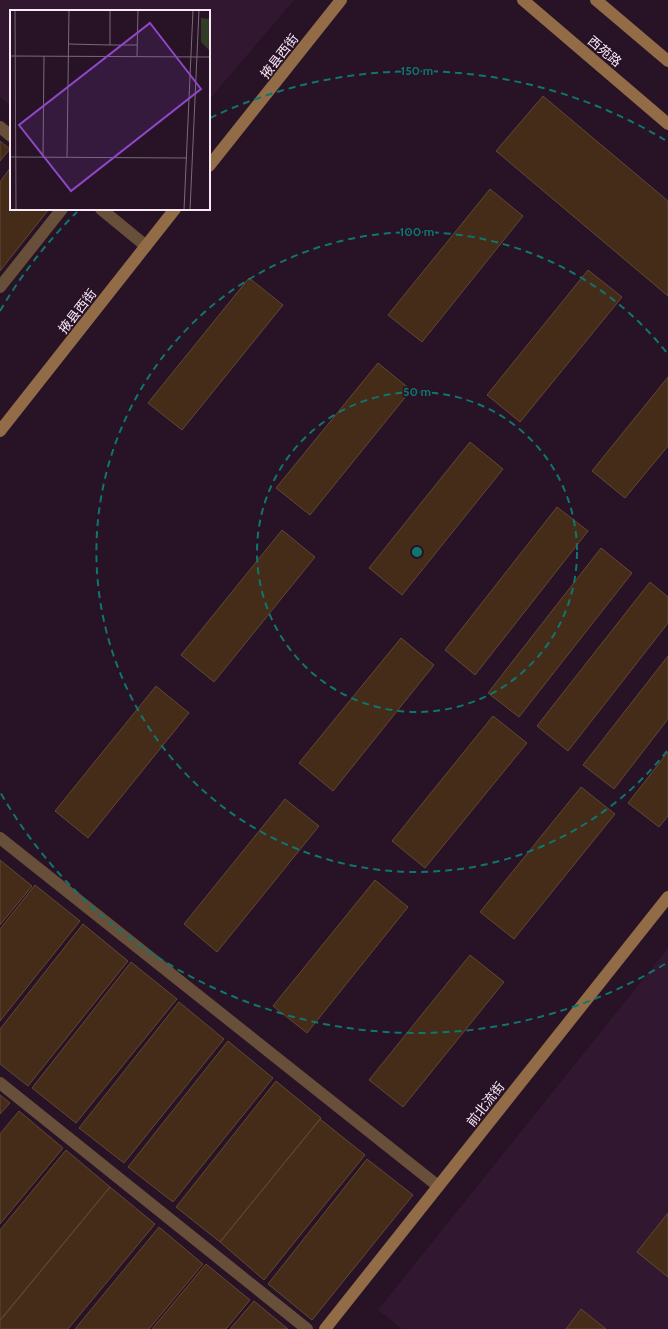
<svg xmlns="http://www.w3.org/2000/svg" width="668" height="1329" font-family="Cabin,'Noto Sans SC',sans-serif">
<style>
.built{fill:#321730}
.building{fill:#452c19;stroke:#634834}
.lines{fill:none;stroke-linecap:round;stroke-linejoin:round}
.street{stroke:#674f39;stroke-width:12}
.secondary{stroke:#926c47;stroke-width:12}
.ring{fill:none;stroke:#0f766e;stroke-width:2;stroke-dasharray:7 5}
.labels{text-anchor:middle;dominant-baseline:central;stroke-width:3;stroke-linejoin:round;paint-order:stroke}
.street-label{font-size:13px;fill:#f9eaf7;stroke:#271226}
.inset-road{fill:none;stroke:#7b687a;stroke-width:1}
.view{fill:#8e48c7;fill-opacity:0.15;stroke:#8e48c7;stroke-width:2}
.inset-edge{fill:none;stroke:#f9eaf7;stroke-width:2}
.centre{fill:#0f766e;stroke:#271226;stroke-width:2}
.ring-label{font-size:12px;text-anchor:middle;font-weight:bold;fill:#0f766e;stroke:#271226;stroke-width:3;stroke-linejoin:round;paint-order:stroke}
</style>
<rect width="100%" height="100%" fill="#271226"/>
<path class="built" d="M0 0H294L209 100V11H11V106L0 97Z
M668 948V1329H402L378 1310Z"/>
<path class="building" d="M543 96 668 201V296L496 151Z
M0 141 10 149 0 161Z
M11 167V209H49L0 271V182Z
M490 189 523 216 422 342 388 315Z
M588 270 622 297 520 422 487 395Z
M249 278 283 305 182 430 148 403Z
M378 363 411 390 310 515 276 488Z
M668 377V446L625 498 592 471Z
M470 442 503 469 402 595 369 568Z
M557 507 588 531 475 675 445 650Z
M282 530 315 557 214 682 181 655Z
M601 548 632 573 519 717 488 693Z
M650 582 668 597V623L568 751 537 726Z
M401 638 434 665 333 791 299 763Z
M668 656V719L614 789 583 765Z
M156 686 189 713 88 838 55 811Z
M493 716 527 743 425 868 392 841Z
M668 752V816L659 827 628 803Z
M581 787 615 814 514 939 480 912Z
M285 799 319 826 217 952 184 924Z
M0 860 32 886 0 925Z
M375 880 408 907 307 1033 273 1006Z
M35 885 80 921 0 1021V929Z
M83 924 128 961 28 1086 0 1064V1029Z
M470 955 504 982 403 1107 369 1080Z
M131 962 177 999 76 1123 32 1088Z
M179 1002 224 1039 124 1163 79 1128Z
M228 1041 273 1078 173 1202 128 1167Z
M276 1081 321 1118 220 1242 176 1207Z
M0 1095 10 1103 0 1114Z
M19 1111 63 1148 0 1224V1134Z
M320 1119 365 1155 264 1280 220 1242Z
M66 1150 110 1187 0 1320V1230Z
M367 1159 413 1195 312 1320 268 1284Z
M110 1187 155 1224 68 1329H0V1321Z
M668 1213V1277L637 1252Z
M159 1227 203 1264 149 1329H75Z
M206 1264 250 1300 226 1329H152Z
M254 1301 288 1329H230Z
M581 1309 606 1329H566Z"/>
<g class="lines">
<path class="street" d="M0 127 11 136
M101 209 146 246
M0 287 62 209
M0 838 438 1186
M0 1083 307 1329"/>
<path class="secondary" d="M523 0 668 124
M596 0 668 61
M209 166 341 0
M0 431 175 209
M325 1329 668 897"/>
</g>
<g class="ring">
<circle cx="417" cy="552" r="160"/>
<path d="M667 751A320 320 0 1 1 667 353"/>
<path d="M665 964A481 481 0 0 1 0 792M0 311A481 481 0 0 1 77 212M210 118A481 481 0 0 1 665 140"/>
</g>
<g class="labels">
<g class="street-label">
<text transform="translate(605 51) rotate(40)">西苑路</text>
<text transform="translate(279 56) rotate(-52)">掖县西街</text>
<text transform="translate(77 311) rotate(-52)">掖县西街</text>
<text transform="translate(485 1104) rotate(-52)">前北流街</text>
</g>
</g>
<g transform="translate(10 10)">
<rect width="200" height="200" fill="#271226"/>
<path d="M191 8 200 9V41L191 32Z" fill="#323d26"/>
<path class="inset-road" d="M5 0 6 200M100 0V35H127M58 34 100 35M0 46 200 47M127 46 128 0M0 147 177 148M33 147 34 46M57 147 59 0M174 200 183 0M180 200 189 0"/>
<path class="view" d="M140 13 191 79 61 181 9 115Z"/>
<rect width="200" height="200" class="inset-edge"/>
</g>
<circle cx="417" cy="552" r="6" class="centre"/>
<g class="ring-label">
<text x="417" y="75">150 m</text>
<text x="417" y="236">100 m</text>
<text x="417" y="396">50 m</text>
</g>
</svg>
